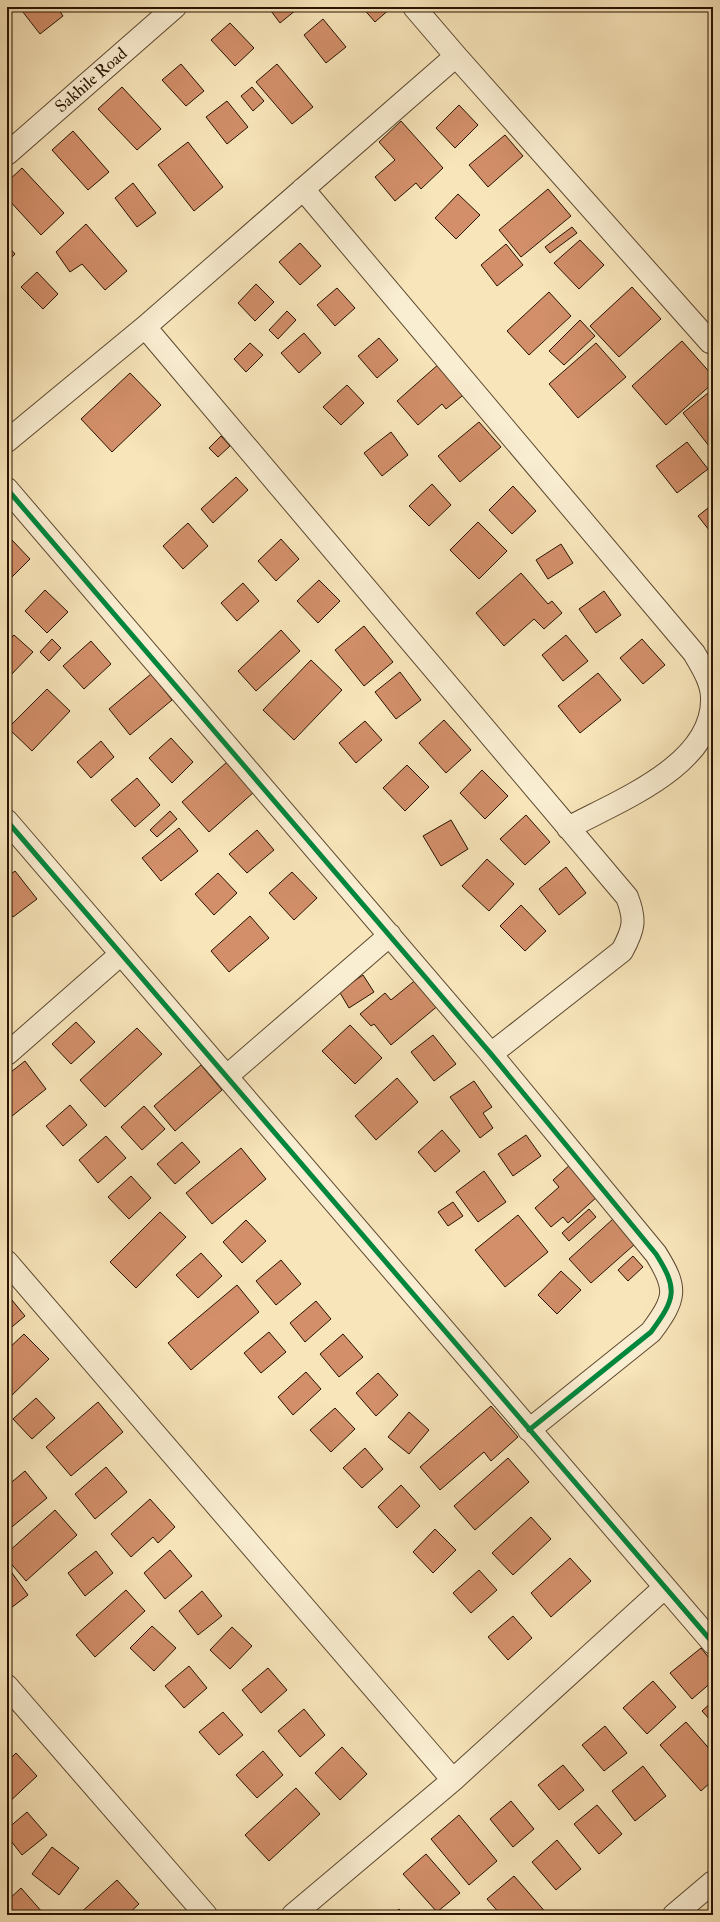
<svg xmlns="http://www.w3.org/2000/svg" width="720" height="1922" font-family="'IM FELL Double Pica',serif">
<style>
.building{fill:#d28f6a;stroke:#281301}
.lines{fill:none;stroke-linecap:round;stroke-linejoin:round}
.street-casing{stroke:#5c482f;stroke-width:24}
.street{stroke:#faeed2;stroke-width:22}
.cycleway-casing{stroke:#faeed2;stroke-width:8}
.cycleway{stroke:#00873e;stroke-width:5}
.labels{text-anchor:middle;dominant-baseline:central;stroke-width:3;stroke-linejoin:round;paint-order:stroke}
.street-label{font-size:17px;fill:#281301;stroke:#faeed2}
</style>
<rect width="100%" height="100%" fill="#f8e5ba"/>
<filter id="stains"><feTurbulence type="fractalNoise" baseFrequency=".005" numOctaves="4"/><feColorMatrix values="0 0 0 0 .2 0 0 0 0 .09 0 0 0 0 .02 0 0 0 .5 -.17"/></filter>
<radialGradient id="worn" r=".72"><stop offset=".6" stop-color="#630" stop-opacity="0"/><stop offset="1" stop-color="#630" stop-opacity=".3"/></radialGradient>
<path class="building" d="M19 7H57L63 16 40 34Z
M268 7H293L296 10 280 23Z
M362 7H392L375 22Z
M323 19 346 47 326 63 304 35Z
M230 23 254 48 235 66 211 40Z
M181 64 204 91 186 106 162 80Z
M277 64 313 107 292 124 256 82Z
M122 87 161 129 137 150 98 109Z
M252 87 264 101 253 111 241 96Z
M227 101 248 127 227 144 206 117Z
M459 105 478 125 455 148 436 128Z
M401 121 443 168 421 189 416 183 395 201 375 177 395 160 379 142Z
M73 131 109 172 88 190 52 150Z
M505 135 523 156 488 187 469 165Z
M188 142 223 187 194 211 158 165Z
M22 168 64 213 41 235 7 198V182Z
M133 183 156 213 137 227 115 198Z
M548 189 571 216 521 257 499 230Z
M458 194 480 215 456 239 435 218Z
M86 224 127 271 105 290 82 264 70 272 56 252Z
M572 227 577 233 550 253 545 247Z
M580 240 604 265 579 289 554 263Z
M300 243 321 266 300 285 279 262Z
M506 244 523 265 497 286 481 265Z
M7 245 15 254 7 262Z
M37 272 58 294 43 309 21 287Z
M256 284 274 302 255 321 238 303Z
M632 287 661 319 619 357 590 326Z
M337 288 355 308 335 326 317 305Z
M549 292 571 316 529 355 507 331Z
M287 311 296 320 278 339 269 330Z
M580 320 595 336 564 365 549 351Z
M7 326 12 331 7 336Z
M304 333 321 353 299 373 281 353Z
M379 338 398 360 377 378 358 356Z
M682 341 713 376V383L666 425 632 386Z
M250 343 263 355 246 372 234 359Z
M596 343 626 377 578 418 549 384Z
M440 363 467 392 446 409 442 404 418 425 397 401Z
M130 373 161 405 112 452 81 419Z
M347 385 364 403 341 425 323 407Z
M713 389V451L683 413Z
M479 422 501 447 460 482 438 456Z
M391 432 408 455 382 476 364 453Z
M221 436 230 446 218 457 209 448Z
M687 442 708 469 677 493 656 466Z
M236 477 248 490 213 523 201 509Z
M432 484 451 505 429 526 409 506Z
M513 486 536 511 512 534 489 510Z
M713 504V535L698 516Z
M478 522 507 551 479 579 450 550Z
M188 523 208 546 183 569 163 546Z
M11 539 30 559 7 582V543Z
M281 539 299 559 276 581 258 561Z
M561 544 573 563 548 579 536 560Z
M521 573 548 604 552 601 562 613 544 629 534 619 504 646 476 613Z
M319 580 340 601 318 623 297 601Z
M243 583 259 601 237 621 221 603Z
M45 590 68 612 47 633 25 611Z
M604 591 621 615 596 633 579 609Z
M364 626 393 662 364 686 335 650Z
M281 630 300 651 256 691 238 671Z
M14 635 33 652 7 679V642Z
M566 635 588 661 563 681 542 655Z
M52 639 61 648 49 661 40 652Z
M642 639 665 665 643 684 620 658Z
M91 641 111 664 84 689 63 666Z
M311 660 342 690 294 740 263 710Z
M400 672 421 700 396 719 375 692Z
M598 673 621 700 580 733 558 706Z
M151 674 172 700 130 735 109 709Z
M47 689 70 711 32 751 8 728Z
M444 720 471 750 446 773 419 743Z
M365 721 382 740 356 763 339 743Z
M171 738 193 762 172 783 149 758Z
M101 741 114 757 91 778 77 762Z
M227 762 254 792 209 832 182 802Z
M407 765 429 787 405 811 383 788Z
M482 770 508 796 485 819 460 793Z
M137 778 160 805 135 827 111 800Z
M170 811 177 819 157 837 150 830Z
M526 815 550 842 525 865 500 839Z
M451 820 468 849 441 866 423 836Z
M179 828 198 851 161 881 142 858Z
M257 830 274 850 247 873 229 854Z
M487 859 514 884 489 911 462 886Z
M566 867 586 893 559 915 539 889Z
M15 871 37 899 13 917 7 908V877Z
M292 872 317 898 294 920 269 893Z
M218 873 237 893 214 915 195 894Z
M521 905 546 931 525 951 500 926Z
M250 916 269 938 229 972 211 951Z
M363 975 374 992 349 1008 339 991Z
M418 978 440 1004 391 1045 374 1024 371 1026 360 1014 385 993 391 1000Z
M76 1022 95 1042 71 1064 52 1044Z
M350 1025 382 1058 355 1084 322 1051Z
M137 1028 162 1054 105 1107 80 1080Z
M433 1035 456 1064 434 1081 411 1052Z
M25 1061 46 1089 7 1120V1075Z
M201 1065 222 1090 175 1131 154 1106Z
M397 1078 418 1102 376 1140 355 1116Z
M474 1081 492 1107 483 1113 493 1128 480 1138 450 1097Z
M70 1105 87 1125 63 1146 46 1126Z
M144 1106 165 1129 142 1150 121 1127Z
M442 1130 460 1151 435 1172 418 1152Z
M526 1135 541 1156 513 1176 498 1154Z
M106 1136 126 1158 98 1183 79 1160Z
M182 1142 200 1162 175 1184 157 1164Z
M241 1148 266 1179 212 1224 186 1193Z
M571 1164 598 1196 568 1223 563 1217 551 1227 535 1208 559 1187 553 1180Z
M484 1171 506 1202 478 1222 456 1192Z
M131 1176 151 1198 129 1219 108 1197Z
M453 1202 463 1216 448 1226 438 1212Z
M589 1209 596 1217 569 1241 562 1233Z
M160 1212 186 1237 136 1288 110 1262Z
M518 1215 548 1252 505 1287 475 1250Z
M613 1219 635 1244 591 1283 569 1259Z
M246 1220 266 1241 242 1263 223 1242Z
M201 1253 222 1276 198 1298 176 1275Z
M633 1256 643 1267 628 1281 618 1270Z
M281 1260 301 1284 276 1305 256 1281Z
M561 1271 581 1290 557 1314 538 1295Z
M237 1285 259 1312 191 1370 168 1343Z
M7 1294 25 1316 7 1331Z
M316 1301 331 1319 305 1342 290 1323Z
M269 1332 286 1352 261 1373 244 1353Z
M24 1334 49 1359 7 1400V1350Z
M343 1334 363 1357 339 1377 320 1354Z
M306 1372 321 1389 293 1415 278 1397Z
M378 1373 398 1395 376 1416 356 1393Z
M36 1398 55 1418 32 1439 13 1419Z
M98 1402 123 1432 71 1476 46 1447Z
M491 1406 518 1437 491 1461 484 1452 440 1490 420 1467Z
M335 1408 355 1429 331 1452 310 1430Z
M409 1412 429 1430 409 1454 388 1437Z
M365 1448 383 1469 362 1488 343 1468Z
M508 1458 529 1482 475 1530 454 1506Z
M106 1467 127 1492 95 1519 75 1494Z
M25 1471 47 1498 7 1531V1486Z
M401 1485 420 1506 397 1528 378 1507Z
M150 1499 175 1527 158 1543 153 1537 131 1557 111 1534Z
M55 1510 77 1535 26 1581 7 1559V1553Z
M531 1517 551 1539 513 1575 492 1553Z
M435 1529 456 1550 433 1573 413 1552Z
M170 1550 192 1576 165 1599 144 1573Z
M96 1551 113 1573 85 1596 68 1573Z
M570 1558 591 1581 551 1617 531 1593Z
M7 1566 28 1595 7 1611Z
M479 1570 497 1590 471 1613 453 1593Z
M126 1590 145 1611 95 1657 76 1635Z
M202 1591 222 1616 198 1635 179 1611Z
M513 1616 532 1638 508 1660 488 1637Z
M152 1626 176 1648 154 1671 130 1648Z
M232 1627 252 1646 230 1669 210 1650Z
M701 1648 713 1663V1681L692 1699 670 1673Z
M189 1666 207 1688 184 1708 165 1686Z
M268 1668 287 1690 261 1713 242 1690Z
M653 1681 676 1707 647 1734 623 1708Z
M713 1701V1723L702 1711Z
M304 1709 325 1735 300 1757 278 1731Z
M223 1712 243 1735 219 1755 199 1732Z
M686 1722 713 1753V1780L701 1791 660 1745Z
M605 1726 627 1753 604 1771 582 1745Z
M342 1747 367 1774 340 1800 315 1773Z
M263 1751 283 1775 257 1798 236 1775Z
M16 1753 37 1776 7 1804V1762Z
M563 1765 584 1790 559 1810 538 1785Z
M643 1766 666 1796 635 1821 612 1791Z
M296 1788 320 1814 269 1861 245 1835Z
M511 1801 534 1829 513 1847 490 1819Z
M597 1805 622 1834 599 1854 574 1824Z
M27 1812 47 1835 22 1855 7 1836V1829Z
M459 1815 497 1861 469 1885 431 1839Z
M557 1840 581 1869 556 1890 532 1862Z
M52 1847 79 1868 59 1895 32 1874Z
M426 1854 460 1893 437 1912 403 1874Z
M514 1876 548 1915H501L487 1899Z
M117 1880 139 1904 127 1915H78Z
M21 1888 43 1913 41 1915H7V1901Z
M399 1909 404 1915H392Z
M477 1910 481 1915H470Z"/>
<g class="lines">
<g class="street-casing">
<path id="street" d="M414 7 456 56 710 342
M7 154 175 7
M303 189 694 653C702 667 712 682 712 698 714 765 618 801 568 828
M145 327 627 897C636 920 634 929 622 951L491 1054
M7 441 145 327 456 56
M7 489 491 1054 656 1254C678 1289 676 1298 651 1332L529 1430
M7 821 713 1643
M7 1054 121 954
M227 1076 390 935
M7 1262 453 1780
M7 1686 206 1915
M293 1915 453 1780 664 1588
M674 1915 713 1882"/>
</g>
<use href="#street" class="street"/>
<g class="cycleway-casing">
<path id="cycleway" d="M7 489 491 1054 656 1254C678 1289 676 1298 651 1332L529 1430
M7 821 713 1643"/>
</g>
<use href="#cycleway" class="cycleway"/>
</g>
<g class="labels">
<g class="street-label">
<text transform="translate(91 80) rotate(-41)">Sakhile Road</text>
</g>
</g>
<rect width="720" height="1922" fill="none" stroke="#f8e5ba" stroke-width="24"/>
<rect x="8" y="8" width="704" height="1906" fill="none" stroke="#281301" stroke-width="2"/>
<rect x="12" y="12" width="696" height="1898" fill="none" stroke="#281301"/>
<rect width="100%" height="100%" filter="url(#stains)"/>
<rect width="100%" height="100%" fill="url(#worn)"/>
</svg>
